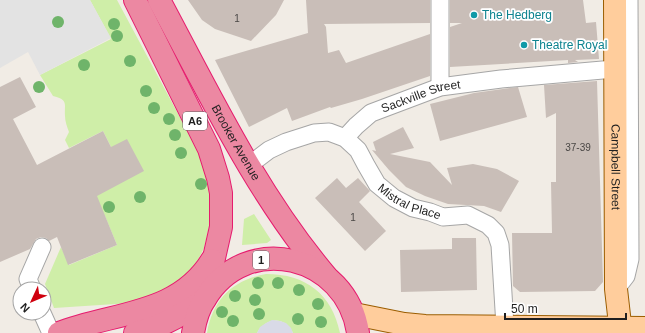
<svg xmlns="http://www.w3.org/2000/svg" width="645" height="333" font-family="Arial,sans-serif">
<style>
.grass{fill:#cfeea8}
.parking{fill:#e3e3e3}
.plaza{fill:#d9dae7}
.building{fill:#c9beb8}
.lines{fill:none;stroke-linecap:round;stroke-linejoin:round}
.minor-casing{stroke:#a6a6a6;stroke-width:19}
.major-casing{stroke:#9b5d00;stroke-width:24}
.highway-casing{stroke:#e61b6e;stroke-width:24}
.minor{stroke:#fff;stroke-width:17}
.major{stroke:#ffcd9c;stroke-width:22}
.highway{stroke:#ec88a2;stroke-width:22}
.tree{fill:#6fb46a}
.culture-dot{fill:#0f9aa8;stroke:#fff;stroke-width:1.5}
.labels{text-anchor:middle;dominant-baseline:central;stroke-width:3.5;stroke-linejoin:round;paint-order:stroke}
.number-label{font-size:10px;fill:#4a4745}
.shield{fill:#fff;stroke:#626262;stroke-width:1}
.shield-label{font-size:11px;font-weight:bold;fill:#1f1f1f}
.culture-label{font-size:12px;fill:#0d838f;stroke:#fff;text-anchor:start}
.street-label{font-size:12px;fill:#1f1f1f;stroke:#fff}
</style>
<rect width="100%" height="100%" fill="#f1ece5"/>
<path class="grass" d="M90 0H117L205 164 211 194 209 227 204 248 197 262 191 270 174 286 131 303 54 308 45 284 61 247 69 265 117 245 105 216 89 200 111 147 103 131 69 148 65 140 69 132C67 127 65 121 65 116 64 104 69 100 53 96L40 75 111 39Z
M254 214 271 240 267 243 242 245 244 219Z
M266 274C306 274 332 294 340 333H293C285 316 266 317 257 333H207C213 299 233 280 266 274Z"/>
<path class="parking" d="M0 0H90L111 38 40 75 28 52 0 68Z"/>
<path class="plaza" d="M272 320 280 321 286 323 291 328 293 333H257L260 327 266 323Z"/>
<path class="building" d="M188 0H284L276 15 251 41 215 29 202 20Z
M306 0H430V23L324 24 326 27 328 53 339 50 346 63 430 34V76L362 99 331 108 330 107 292 121 287 108 249 127 215 60 308 33Z
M450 0H583L586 23 596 22 599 59 575 60 578 62 568 63V60L450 67V27L462 23H450Z
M20 77 36 107 13 119 37 165 103 131 111 147 127 139 144 171 97 196 117 245 68 265 57 237 49 241 46 238 41 237 36 239 30 249 0 262V87Z
M597 81 603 282 595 291 520 292 513 286 512 233H552L551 182H556V113L546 118 544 85Z
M518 87 527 117 440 141 430 104 474 93Z
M403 127 414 148 390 154 430 162 452 185 447 168 473 164 497 169 519 181 501 212 484 206 448 204 425 196 406 187 389 170 372 150 376 151 373 142Z
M337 178 346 188 358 178 370 191 359 202 386 231 365 251 315 198Z
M452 238H476L477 290 401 292 400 250 452 249Z"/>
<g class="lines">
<g class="minor-casing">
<g id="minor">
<path d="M440 0V87"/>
<path id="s1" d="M345 138 356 126 371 113 440 87 501 79 614 69"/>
<path id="s2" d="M248 166 269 150 286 142 314 133 329 132 345 138 358 150 366 165 377 184 394 198 413 208 430 212 443 217 468 215 488 225 496 233 500 245 505 326"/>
<path d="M32 289 28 279 42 247"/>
<path d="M616 289 626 276 630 259 629 0"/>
<path d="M42 313 51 333"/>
</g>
</g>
<g class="major-casing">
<g id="major">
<path id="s3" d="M615 0 616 289 621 333"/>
<path d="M354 314 404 324 425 326 645 328"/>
</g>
</g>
<g class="highway-casing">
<g id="highway">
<path d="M135 0 209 149 218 178 221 193V227L205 298"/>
<path id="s4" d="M159 0C210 95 256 193 326 276"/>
<path d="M59 333C113 312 178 316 212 260"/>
<path d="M135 333C161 328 184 314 205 299"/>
<path d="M193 333C195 321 198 309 205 299 246 230 347 255 358 333"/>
</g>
</g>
<use href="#minor" class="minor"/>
<use href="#major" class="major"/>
<use href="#highway" class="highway"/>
</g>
<g class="tree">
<circle cx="58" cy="22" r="6"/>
<circle cx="114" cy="24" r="6"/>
<circle cx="117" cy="36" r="6"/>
<circle cx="130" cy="61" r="6"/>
<circle cx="84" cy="65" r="6"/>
<circle cx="39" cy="87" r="6"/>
<circle cx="146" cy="91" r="6"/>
<circle cx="154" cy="108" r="6"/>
<circle cx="169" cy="119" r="6"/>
<circle cx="175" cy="135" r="6"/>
<circle cx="181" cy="153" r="6"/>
<circle cx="201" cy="184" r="6"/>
<circle cx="140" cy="197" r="6"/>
<circle cx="109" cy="207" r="6"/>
<circle cx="258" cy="283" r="6"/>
<circle cx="278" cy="283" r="6"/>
<circle cx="299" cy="290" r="6"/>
<circle cx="235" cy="296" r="6"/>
<circle cx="255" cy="300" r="6"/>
<circle cx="318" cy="304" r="6"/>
<circle cx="222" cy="312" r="6"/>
<circle cx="259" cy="314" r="6"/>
<circle cx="298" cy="319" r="6"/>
<circle cx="233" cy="321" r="6"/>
<circle cx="321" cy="322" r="6"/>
</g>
<g class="culture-dot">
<circle cx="474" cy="15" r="4"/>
<circle cx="524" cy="45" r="4"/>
</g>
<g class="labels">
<g class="number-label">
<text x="237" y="18">1</text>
<text x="578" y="147">37-39</text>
<text x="353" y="217">1</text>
</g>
<g class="shield">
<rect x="183" y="112" width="24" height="18" rx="3"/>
<rect x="253" y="251" width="16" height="18" rx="3"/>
</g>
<g class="shield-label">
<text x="195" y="121">A6</text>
<text x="261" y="260">1</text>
</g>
<g class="culture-label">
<text x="482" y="15">The Hedberg</text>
<text x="532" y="45">Theatre Royal</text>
</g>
<g class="street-label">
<text stroke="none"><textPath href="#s1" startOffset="89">Sackville Street</textPath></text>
<text stroke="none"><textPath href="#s4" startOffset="162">Brooker Avenue</textPath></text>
<text stroke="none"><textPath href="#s3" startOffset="167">Campbell Street</textPath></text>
<text stroke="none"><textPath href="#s2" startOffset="201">Mistral Place</textPath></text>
</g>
</g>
<g transform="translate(32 301) rotate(226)"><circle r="19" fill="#ffffff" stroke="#a5a5a5"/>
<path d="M0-3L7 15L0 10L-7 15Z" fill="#cf000e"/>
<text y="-6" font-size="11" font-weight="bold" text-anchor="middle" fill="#1f1f1f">N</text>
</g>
<path d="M505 313v6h121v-6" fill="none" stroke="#1f1f1f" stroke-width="2"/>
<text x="511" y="313" font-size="12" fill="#1f1f1f" stroke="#ffffff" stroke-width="3" paint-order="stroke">50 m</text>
</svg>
